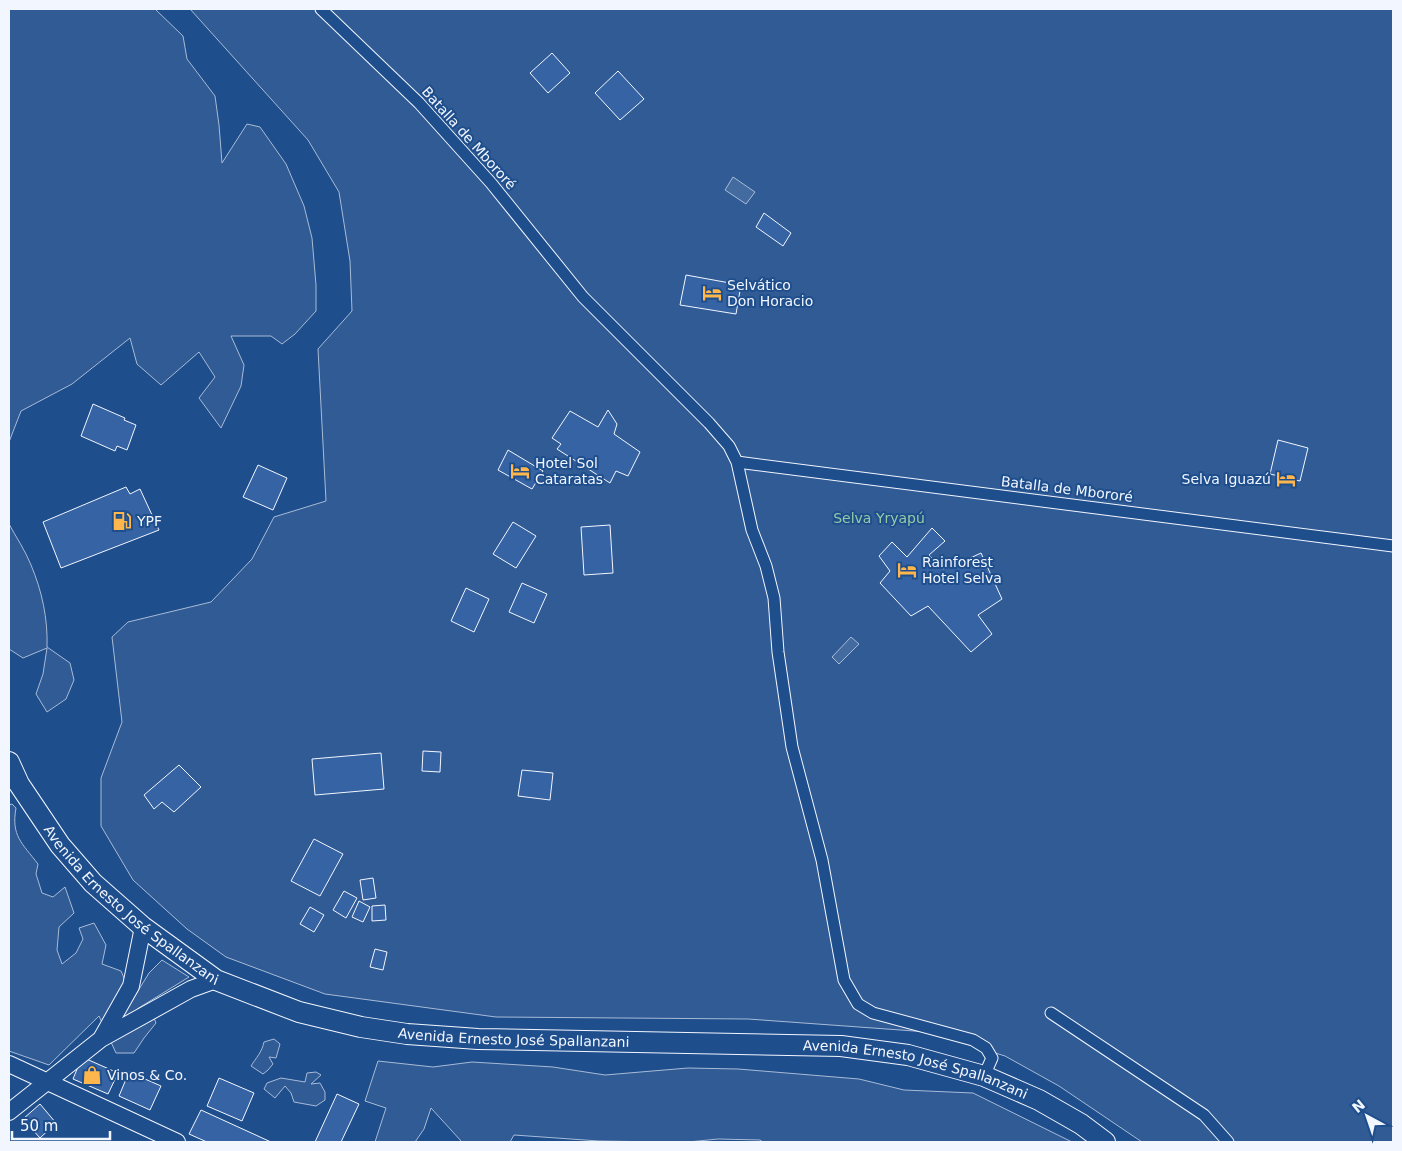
<svg xmlns="http://www.w3.org/2000/svg" width="1402" height="1151" font-family="'DejaVu Sans',sans-serif">
<style>
.green{fill:#305b95;stroke:#a8bbd7}
.water{fill:#446ba0;stroke:#a8bbd7}
.building{fill:#3563a3;stroke:#f2f6ff}
.lines{fill:none;stroke-linecap:round;stroke-linejoin:round}
.minor-casing{stroke:#f2f6ff;stroke-width:13}
.secondary-casing{stroke:#f2f6ff;stroke-width:18}
.trunk-casing{stroke:#f2f6ff;stroke-width:22}
.minor{stroke:#1f4e8c;stroke-width:11}
.secondary{stroke:#1f4e8c;stroke-width:16}
.trunk{stroke:#1f4e8c;stroke-width:20}
.labels{text-anchor:middle;dominant-baseline:central;stroke-width:4;stroke-linejoin:round;paint-order:stroke}
.street-label{font-size:14px;fill:#f2f6ff;stroke:#1f4e8c}
.poi-label{font-size:14px;fill:#f2f6ff;stroke:#1f4e8c;text-anchor:start}
.park-label{font-size:14px;fill:#97c8a6;stroke:#1f4e8c}
</style>
<rect width="100%" height="100%" fill="#1f4e8c"/>
<path class="green" d="M9 9H155L183 36 187 59 215 96 219 125 222 163 247 124 260 127 286 164 304 206 312 238 316 285V311L295 334 282 344 271 336H231L244 365 241 386 221 428 199 398 215 377 199 352 161 385 137 364 130 338 72 384 21 411 9 442Z
M190 9H1393V1142H1142L1059 1086 1005 1056 928 1032 748 1019 496 1017 325 994 226 957 187 929 133 880 101 826V778L122 722 112 637 128 622 211 602 252 559 274 517 326 501 318 349 352 311 350 261 339 192 308 140Z
M9 524C16 537 25 550 31 565 42 591 48 619 47 647L70 663 74 680 66 699 47 712 36 694 43 674 47 648 23 658 9 649Z
M12 804 16 808C11 836 22 843 38 864L36 874 42 893 53 897 65 887 74 913 59 927 57 950 62 964 76 953 83 939 79 928 94 923 106 945 102 964 121 971 133 999 149 973 162 960 189 977 137 1009 139 1015 150 1008 156 1023 144 1038 134 1053H116L99 1016 49 1065 9 1051V805Z
M274 1039 280 1044 276 1058 269 1057 273 1064 268 1070 263 1074 251 1066C256 1058 262 1052 264 1042Z
M378 1061 433 1067 472 1062 553 1067 605 1075 688 1068 738 1069 859 1079 904 1090 973 1093 1072 1142H763L760 1140 718 1139 688 1142H664L599 1141 514 1135 510 1142H462L431 1108 424 1129 415 1142H375L386 1108 365 1101Z
M316 1072 321 1075 311 1084 320 1083 325 1092V1100L316 1106 294 1102 291 1093 285 1086 275 1098 264 1089 267 1083 281 1078 305 1082 307 1073Z"/>
<path class="water" d="M733 177 755 192 746 204 725 190Z
M851 637 859 644 839 664 832 657Z"/>
<path class="building" d="M552 53 570 73 548 93 530 73Z
M618 71 644 99 620 120 595 93Z
M764 213 791 233 783 246 756 227Z
M686 275 741 285 736 314 680 305Z
M93 404 125 418 124 420 136 425 127 450 117 446 115 451 81 436Z
M608 410 617 424 614 434 640 452 628 476 616 471 610 483 557 449 561 444 552 438 570 411 598 427Z
M1278 440 1308 448 1300 481 1270 474Z
M508 450 543 471 532 489 498 470Z
M258 465 287 478 273 510 243 497Z
M126 487 130 494 140 489 159 530 61 568 43 522Z
M513 522 536 536 516 568 493 554Z
M610 525 613 573 584 575 581 527Z
M932 528 945 541 929 555 943 569 950 564 951 567 981 553 1002 599 978 615 992 634 971 652 928 606 911 616 880 583 890 571 879 556 892 542 907 557Z
M522 583 547 594 534 623 509 612Z
M466 588 489 599 474 632 451 621Z
M423 751 441 752 440 772 422 771Z
M381 753 384 789 315 795 312 759Z
M179 765 201 787 174 812 162 802 154 809 144 795Z
M522 770 553 773 550 800 518 796Z
M314 839 343 854 320 896 291 881Z
M373 878 376 898 363 900 360 880Z
M344 891 357 898 346 918 333 910Z
M359 901 370 907 363 922 352 917Z
M385 905 386 920 372 921V906Z
M310 907 324 915 314 932 300 924Z
M375 949 387 952 383 970 370 967Z
M82 1057 118 1073 108 1094 73 1079Z
M129 1072 161 1086 150 1110 119 1096Z
M219 1078 254 1093 242 1121 207 1106Z
M337 1094 359 1104 341 1142H315Z
M40 1104 56 1123 40 1138 23 1119Z
M201 1110 271 1142H207L189 1134Z"/>
<g class="lines">
<g class="minor-casing">
<path id="minor" d="M321 9 419 103 491 183 583 297 709 423 729 446 737 462 752 530 766 566 774 598 778 652 792 747 822 860 844 980 858 1004 873 1013 973 1040 986 1048 992 1058 984 1076
M737 462 1393 546
M1051 1013 1204 1115 1228 1142"/>
</g>
<g class="secondary-casing">
<path id="secondary" d="M101 1039 131 986 143 927
M9 1064 177 1142
M9 1112 101 1039 191 989 216 980"/>
</g>
<g class="trunk-casing">
<g id="trunk">
<path id="s1" d="M9 762 19 784 60 845 93 883 143 927 216 980 299 1012 361 1027 407 1034 478 1039 841 1046 908 1055 984 1076 1039 1100 1081 1124 1105 1142"/>
</g>
</g>
<use href="#minor" class="minor"/>
<use href="#secondary" class="secondary"/>
<use href="#trunk" class="trunk"/>
</g>
<defs>
<g id="hotel-bare" transform="scale(1.5)"><path d="M-6-4.5h1.5V1H6V5H4.5V3h-9V5H-6ZM-4 0a1.8 1.8 0 1 1 3.6 0ZM.5 0V-2.5h3Q6-2.5 6 0Z" fill="#ffb74d" stroke="#1f4e8c" stroke-width="2.5" paint-order="stroke"/></g>
<g id="fuel-bare" transform="scale(1.5)"><path d="M-5.5-6h7V0h2V4h1.3V-2.5L3-4.5l.8-.8L6-3V5H2.5V1h-1V6h-7ZM-4.2-4.7v3.2H.2V-4.7Z" fill="#ffb74d" stroke="#1f4e8c" stroke-width="2.5" paint-order="stroke"/></g>
<g id="shop-bare" transform="scale(1.5)"><path d="M-5-2.5h2.3a2.7 3.5 0 0 1 5.4 0H5L5.5 6h-11ZM-1.5-2.5h3a1.5 2.3 0 0 0-3 0Z" fill="#ffb74d" stroke="#1f4e8c" stroke-width="2.5" paint-order="stroke"/></g>
</defs>
<g fill-rule="evenodd">
<use href="#hotel-bare" x="712" y="293"/>
<use href="#hotel-bare" x="520" y="471"/>
<use href="#hotel-bare" x="1286" y="479"/>
<use href="#fuel-bare" x="122" y="521"/>
<use href="#hotel-bare" x="907" y="570"/>
<use href="#shop-bare" x="92" y="1075"/>
</g>
<g class="labels">
<g class="street-label">
<text transform="translate(469 138) rotate(48)">Batalla de Mbororé</text>
<text transform="translate(1067 489) rotate(7)">Batalla de Mbororé</text>
<text stroke="none"><textPath href="#s1" startOffset="191">Avenida Ernesto José Spallanzani</textPath></text>
<text stroke="none"><textPath href="#s1" startOffset="611">Avenida Ernesto José Spallanzani</textPath></text>
<text stroke="none"><textPath href="#s1" startOffset="1016">Avenida Ernesto José Spallanzani</textPath></text>
</g>
<g class="poi-label">
<text x="727" y="285">Selvático<tspan x="727" dy="16">Don Horacio</tspan></text>
<text x="535" y="463">Hotel Sol<tspan x="535" dy="16">Cataratas</tspan></text>
<text x="1271" y="479" text-anchor="end">Selva Iguazú</text>
<text x="137" y="521">YPF</text>
<text x="922" y="562">Rainforest<tspan x="922" dy="16">Hotel Selva</tspan></text>
<text x="107" y="1075">Vinos &amp; Co.</text>
</g>
<g class="park-label">
<text x="879" y="518">Selva Yryapú</text>
</g>
</g>
<rect width="1402" height="1151" fill="none" stroke="#f2f6ff" stroke-width="20"/>
<g transform="translate(1367 1116) rotate(320)" stroke="#1f4e8c" stroke-width="4" paint-order="stroke">
<path d="M0-4L9 19L0 12L-9 19Z" fill="#f2f6ff"/>
<text y="-8" font-size="14" font-weight="bold" text-anchor="middle" fill="#f2f6ff">N</text>
</g>
<path d="M12 1131v8h98v-8" fill="none" stroke="#f2f6ff" stroke-width="2.5"/>
<text x="20" y="1131" font-size="15" fill="#f2f6ff" stroke="#1f4e8c" stroke-width="4" paint-order="stroke">50 m</text>
</svg>
